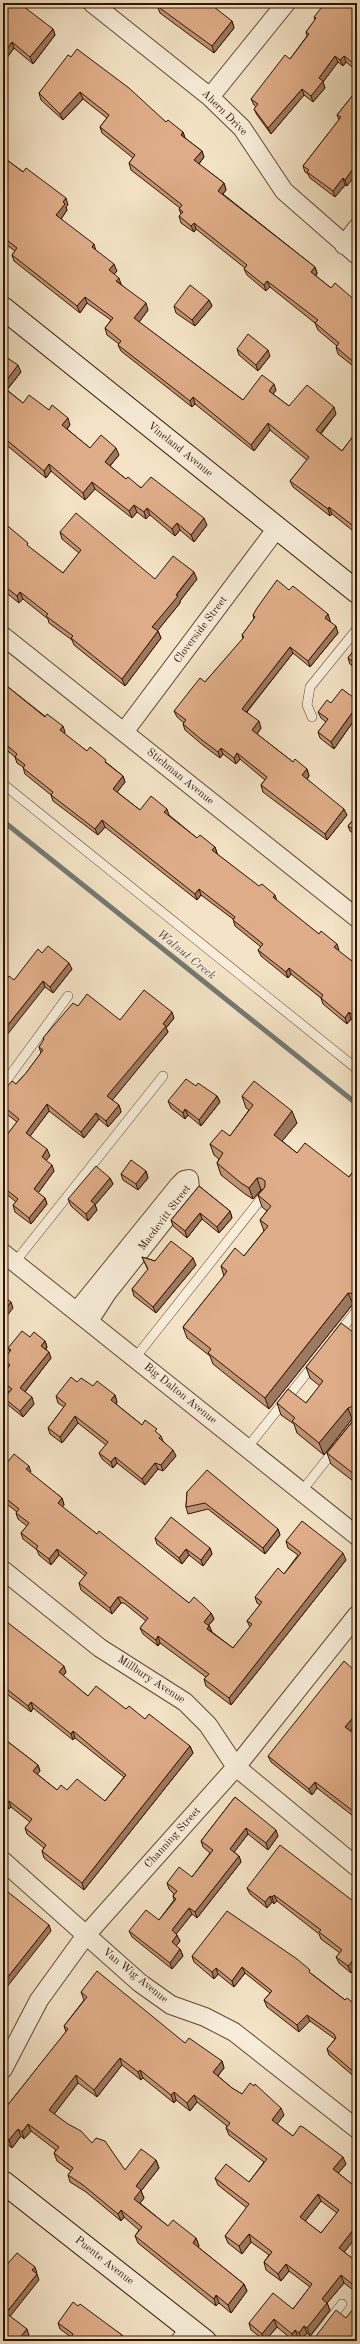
<svg xmlns="http://www.w3.org/2000/svg" width="360" height="2344" font-family="'Old Standard TT',serif">
<style>
.lines{fill:none;stroke-linecap:round;stroke-linejoin:round}
.stream{stroke:#747973;stroke-width:5}
.lane-casing{stroke:#624833;stroke-width:10}
.street-casing{stroke:#624833;stroke-width:20}
.secondary-casing{stroke:#321502;stroke-width:24}
.lane{stroke:#f8edda;stroke-width:9}
.street{stroke:#f8edda;stroke-width:18}
.secondary{stroke:#f8edda;stroke-width:22}
.wall{fill:#c09576;stroke:#321502;fill-rule:evenodd}
.shaded-wall{fill:#9c7960;stroke:#321502}
.building{fill:#dfad89;stroke:#321502;fill-rule:evenodd}
.labels{text-anchor:middle;dominant-baseline:central;stroke-width:3.5;stroke-linejoin:round;paint-order:stroke}
.street-label{font-size:11px;fill:#321502;stroke:#f8edda}
.water-label{font-size:12px;font-style:italic;fill:#584f44;stroke:#f8edda}
</style>
<rect width="100%" height="100%" fill="#f4e3c6"/>
<filter id="stains"><feTurbulence type="fractalNoise" baseFrequency=".005" numOctaves="4"/><feColorMatrix values="0 0 0 0 .2 0 0 0 0 .09 0 0 0 0 .02 0 0 0 .5 -.17"/></filter>
<radialGradient id="worn" r=".72"><stop offset=".6" stop-color="#630" stop-opacity="0"/><stop offset="1" stop-color="#630" stop-opacity=".3"/></radialGradient>
<g class="lines">
<path class="stream" d="M3 821 357 1104"/>
<g class="lane-casing">
<path id="lane" d="M312 717 307 705 310 687 357 629
M3 784 357 1069
M3 1085 68 996
M15 1262 163 1076
M338 1334 357 1310
M135 1358 264 1195
M247 1448 315 1363
M301 1492 335 1449
M313 2341 342 2304"/>
</g>
<g class="street-casing">
<path id="street" d="M92 3 210 97 242 128 284 191 357 255
M210 97 286 3
M344 245 357 228
M3 636 357 918
M124 732 277 528
M3 1253 357 1536
M77 1311 179 1185 184 1180 189 1179 190 1188 107 1293 89 1321
M3 1570 100 1648 185 1702 208 1725 236 1767 357 1867
M3 1861 140 1983 171 2005 205 2017 234 2032 357 2129
M3 2069 39 2000 86 1935 236 1767 357 1615
M180 2341 190 2328"/>
</g>
<g class="secondary-casing">
<path id="secondary" d="M3 308 357 592
M3 2182 205 2341"/>
</g>
<use href="#lane" class="lane"/>
<use href="#street" class="street"/>
<use href="#secondary" class="secondary"/>
</g>
<path class="wall" d="M3 3 53 29 55 35 33 64 14 48 3 63Z
M357 3V71L346 62 343 66 338 62 323 82 325 88 313 102 304 95 271 134 257 115 254 109 256 107 254 105 251 99 290 59 307 36 306 32 315 20 314 17Z
M157 6 232 21 234 28 214 53 160 13Z
M71 57 166 122 183 132 185 138 202 151 204 157 199 164 224 183 226 190 223 194 315 267 317 273 316 276 331 288 357 302V369L338 354 336 347 337 346 318 330 315 323 270 287 266 291 247 275 244 269 245 268 196 229 194 232 181 223 179 216 181 214 179 209 180 208 131 170 129 163 133 158 102 133 100 127 107 118 83 99 63 120 41 100 39 93Z
M357 90 347 186 345 185 335 197 310 178 308 174 305 172 303 166 339 120 337 115Z
M3 157 68 205 66 207 67 210 61 219 96 250 117 271 114 274 121 284 148 310 139 322 243 400 276 390 273 394 289 406 336 414 321 434 342 451 357 431V534L332 514 330 516 293 487 290 481 307 460 270 430 254 451 195 404 192 407 121 351 118 345 119 344 107 335 105 328 111 320 87 303 80 313 14 261 12 255 15 251 3 242Z
M209 300 212 306 195 326 176 313 174 306Z
M237 349 270 356 258 371 239 355Z
M3 355 21 372 7 390 23 403 49 410 70 425 67 429 90 448 119 455 110 466 126 479 207 525 194 542 180 530 175 536 150 515 146 519 137 512 132 518 95 489 85 500 51 471 46 478 3 442Z
M3 522 30 548 63 573 79 553 62 539 60 532 155 579H197L180 601V603L157 631H158L161 638 125 686 74 645 72 640 49 623 48 619 23 599 19 603 3 590Z
M289 590 330 620V621L338 633 310 667 293 653 247 712 261 728 257 734 293 762 307 769 309 776 307 779 347 815 327 840 263 792 261 785 265 780 240 759 236 764 223 754 220 758 204 746 185 730 183 724 184 723 177 717 174 711 205 682 243 639 242 635 254 619 253 615Z
M357 646V670L350 664 348 658Z
M3 683 65 732 64 734 87 751 107 763 123 776 125 782 117 792 140 810 169 815 197 838 215 847 217 853V854L339 950 338 951 357 965V1023L351 1019 347 1024 323 1004 321 998 291 974 288 978 261 956 258 950 261 947 235 926 233 919 201 895 197 900 105 827 98 835 53 801 51 795 25 774 23 767 17 763 15 757 3 747Z
M357 700V716L334 749 320 738 318 732 326 722 321 718 318 712 331 703Z
M357 815V836L350 831 348 826Z
M42 953 72 969 53 993 45 987 14 980Z
M78 1006 120 1020 174 1018 166 1028 168 1032 112 1100 119 1105 121 1112 108 1127 99 1119 84 1138 49 1111 30 1136 50 1156 46 1160 54 1171 38 1193 45 1198 47 1204 31 1224 15 1212 13 1205 16 1202 3 1191V1140L17 1122 3 1111V1088L5 1089 16 1084 26 1073 41 1053 39 1047 44 1040 43 1038Z
M217 1096 220 1102 201 1126 188 1115 185 1119 171 1108 168 1101Z
M242 1096 297 1123 282 1141 297 1153 349 1177 357 1166V1305L353 1304 269 1409 213 1364 210 1356 187 1338 183 1327 224 1276 221 1266 244 1256 264 1231 260 1220 267 1211 262 1207 258 1195 263 1189 261 1190 253 1199 245 1194 221 1175 217 1163 219 1159 214 1155 210 1144 230 1136 249 1110 246 1108Z
M146 1171 148 1178 138 1190 123 1180 121 1174Z
M110 1178 113 1184 95 1205 97 1210 88 1221 71 1206 68 1199Z
M199 1186 230 1211 232 1218 219 1233 202 1219 187 1238 173 1226 171 1220Z
M142 1257 155 1261 196 1265 156 1313 134 1296 132 1289 148 1270Z
M357 1335V1484L331 1464 327 1453 355 1418 352 1419 324 1455 297 1433 294 1424 281 1415 277 1403H306L320 1386 310 1378 306 1367Z
M30 1337 45 1341 47 1347 46 1349 51 1358 25 1392 34 1404 23 1417 7 1404 4 1398 9 1392 3 1386V1374L8 1367 6 1365 4 1359 10 1352 8 1348Z
M77 1382 93 1386 115 1395 117 1402 116 1404 142 1425 161 1436 163 1441 176 1456 163 1471 158 1469 145 1485 117 1463 113 1468 102 1459 99 1453 106 1445 78 1423 62 1443 50 1434 48 1428 64 1407 58 1403 56 1396Z
M3 1462 6 1464 31 1472 30 1473 62 1498 64 1505 62 1507 97 1534 189 1603 211 1613 214 1619 209 1625 212 1632 233 1648 250 1627 247 1621 260 1605 257 1603 255 1597 284 1574 298 1555 288 1548 286 1541 346 1560 231 1705 206 1686 204 1679 206 1677 160 1643 158 1646 143 1634 140 1628 146 1621 124 1603H121L112 1614 81 1590 79 1583 85 1576 59 1555 51 1565 39 1555 37 1550 23 1539 21 1533 27 1526 18 1519 16 1513 17 1512 3 1501Z
M187 1492 278 1529 280 1535 265 1554 208 1509 188 1514 186 1507Z
M155 1538 210 1548 212 1554 203 1566 189 1555 182 1564 157 1544Z
M3 1619 66 1672 63 1676 88 1696 126 1709 145 1719 190 1746 193 1753 84 1890 44 1858 42 1851 44 1848 27 1834 25 1828 30 1822 11 1807 9 1809 3 1804V1738L38 1765 40 1771 37 1774 57 1790H67L105 1801 124 1777 75 1738 73 1740 33 1708 31 1712 3 1691Z
M357 1667V1722L350 1731 357 1736V1819L317 1788 312 1795 271 1762 268 1756Z
M235 1797 278 1836 268 1850 248 1834 234 1852 239 1856 241 1862 197 1918 192 1914 176 1934 180 1941 176 1946 180 1949 183 1956 172 1969 132 1937 129 1931 159 1920 174 1900 173 1896 174 1894 169 1889 167 1883 192 1877 210 1853 203 1847 201 1841Z
M247 1888 357 1904V1964L351 1973 339 1963 336 1957 340 1953 321 1939 319 1934 277 1901 274 1904 272 1902 267 1908 250 1894Z
M192 1956 312 1974 345 2000 357 2006V2079L329 2055 327 2049 335 2039 310 2021 299 2032 267 2007 264 2000 270 1993 245 1973 234 1987 218 1974 214 1979 194 1962Z
M81 1992 222 2061 224 2068 218 2076 232 2088 242 2094 284 2115 277 2124 293 2136 346 2164 338 2173 357 2188V2236L344 2252 357 2262V2293L344 2283 327 2303 330 2310 310 2336 307 2333 301 2340 298 2337 294 2341 277 2327 265 2341 251 2330 249 2323 293 2309 310 2287 289 2271 281 2281 266 2270 264 2262 269 2255 251 2242 242 2254 228 2243 225 2236 247 2208 218 2185 215 2178 249 2182 264 2162 229 2135 226 2128 227 2126 197 2102 190 2111 176 2100 174 2103 143 2078 141 2080 122 2065 97 2097 78 2083 54 2114 92 2143 125 2170 156 2160 159 2168 141 2191 144 2198 140 2203 168 2226 196 2238 199 2246 198 2247 244 2284 247 2291 231 2313 219 2303 216 2306 138 2243 135 2236 139 2230 124 2217 121 2221 86 2192 70 2182 68 2175 71 2171 57 2161 54 2153 56 2150 31 2131 24 2139 21 2136 12 2148 3 2141V2111L66 2032 64 2026 84 2000ZM321 2201 337 2213 321 2233 305 2221Z
M78 2306 122 2335 124 2341 71 2337 60 2329 58 2323Z
M346 2318 357 2341H318L316 2336Z"/>
<path class="shaded-wall" d="M232 21 234 28 214 53 212 46Z
M53 29 55 35 33 64 30 57Z
M12 42 14 48 3 63V54Z
M335 56 338 62 323 82 325 88 313 102 311 96 319 78Z
M344 56 346 62 343 66 340 60Z
M302 89 304 95 271 134 268 128Z
M80 92 83 99 63 120 60 114Z
M183 132 185 138 181 135Z
M202 151 204 157 197 166 194 160Z
M357 163V173L347 186 345 180Z
M343 178 345 185 335 197 333 191Z
M224 183 226 190 220 197 218 191Z
M66 198 68 205 66 207 67 210 59 222 56 215 63 202Z
M194 223 196 229 194 232 191 226Z
M94 244 96 251 92 247Z
M114 264 117 271 112 277 109 270Z
M315 267 317 273 314 278 311 272Z
M119 278 121 284 116 281Z
M267 281 270 287 266 291 264 285Z
M85 297 87 303 80 313 77 306Z
M209 300 212 306 195 326 192 320Z
M146 303 148 310 137 325 134 318Z
M268 350 270 356 258 371 256 365Z
M18 365 21 372 4 393 3 389V385Z
M274 384 276 390 271 397 269 391Z
M193 397 195 404 192 407 190 401Z
M334 407 336 414 318 436 316 430Z
M68 418 70 425 64 432 62 425Z
M268 423 270 430 254 451 251 445Z
M116 448 119 455 107 469 105 462Z
M49 464 51 471 46 478 44 471Z
M92 482 95 489 85 500 83 493Z
M134 505 137 512 132 518 129 511Z
M329 507 332 514 330 516 328 509Z
M147 508 150 515 146 519 144 512Z
M204 518 207 525 194 542 191 535Z
M177 523 180 530 175 536 172 529Z
M194 572 197 579 180 601V603L155 634 152 627Z
M20 592 23 599 19 603 17 596Z
M328 614 330 620 327 624 325 618Z
M336 626 338 633 310 667 308 661Z
M158 631 161 638 125 686 122 679Z
M290 647 293 653 244 715 242 709Z
M357 706V716L334 749 331 742Z
M259 721 261 728 255 737 252 730Z
M63 726 65 732 62 737 60 730Z
M221 748 223 754 220 758 218 752Z
M237 753 240 759 236 764 234 758Z
M307 769 309 776 305 781 302 775Z
M123 776 125 782 115 795 113 789Z
M167 809 169 815 166 818 164 812Z
M344 809 347 815 327 840 325 834Z
M102 820 105 827 98 835 95 829Z
M215 847 217 853 214 857 212 850Z
M199 889 201 895 197 900 195 894Z
M275 895 277 901 273 897Z
M337 944 339 950 336 953 334 947Z
M69 963 72 969 53 993 50 987Z
M289 968 291 974 288 978 286 972Z
M43 981 45 987 3 1040V1031Z
M172 1012 174 1018 166 1028 168 1032 110 1103 107 1096Z
M349 1012 351 1019 347 1024 345 1018Z
M217 1096 220 1102 201 1126 199 1120Z
M47 1104 49 1111 28 1139 26 1133Z
M119 1105 121 1112 108 1127 106 1121Z
M185 1109 188 1115 185 1119 183 1113Z
M292 1111 297 1123 278 1146 274 1135Z
M96 1113 99 1119 84 1138 81 1132Z
M47 1149 50 1156 44 1163 42 1157Z
M52 1165 54 1171 36 1196 34 1189Z
M146 1171 148 1178 138 1190 136 1184Z
M110 1178 113 1184 95 1205 97 1210 88 1221 86 1214 91 1201Z
M257 1178 261 1190 253 1199 249 1188Z
M45 1198 47 1204 31 1224 29 1218Z
M230 1211 232 1218 219 1233 217 1227Z
M200 1213 202 1219 187 1238 185 1231Z
M193 1258 196 1265 156 1313 153 1307Z
M348 1293 353 1304 269 1409 265 1398Z
M11 1302 13 1308 3 1321V1312Z
M45 1341 47 1347 43 1352 41 1346Z
M49 1352 51 1358 23 1394 20 1388Z
M115 1395 117 1402 113 1407 111 1400Z
M32 1397 34 1404 23 1417 20 1411Z
M348 1408 352 1419 324 1455 319 1443Z
M75 1416 78 1423 62 1443 60 1437Z
M173 1450 176 1456 163 1471 161 1465Z
M115 1457 117 1463 113 1468 111 1462Z
M155 1463 158 1469 145 1485 142 1479Z
M29 1466 31 1472 28 1475 26 1469Z
M357 1471V1481L354 1474Z
M62 1498 64 1505 60 1510 58 1503Z
M278 1529 280 1535 265 1554 263 1548Z
M210 1548 212 1554 203 1566 201 1560Z
M57 1549 59 1555 51 1565 49 1559Z
M186 1549 189 1555 182 1564 179 1558Z
M343 1553 346 1560 231 1705 229 1698Z
M118 1597 121 1603 112 1614 110 1608Z
M211 1613 214 1619 206 1628 204 1622Z
M209 1626 212 1632 207 1629Z
M158 1636 160 1643 158 1646 156 1640Z
M64 1666 66 1672 61 1679 59 1672Z
M31 1702 33 1708 31 1712 28 1706Z
M357 1713V1722L348 1734 345 1727Z
M73 1731 75 1738 73 1740 71 1734Z
M357 1744V1753L354 1748Z
M190 1746 193 1753 84 1890 82 1883Z
M38 1765 40 1771 35 1777 33 1771Z
M315 1782 317 1788 312 1795 309 1789Z
M9 1801 11 1807 9 1809 7 1803Z
M246 1828 248 1834 232 1855 230 1849Z
M276 1830 278 1836 268 1850 266 1843Z
M239 1856 241 1862 197 1918 195 1912Z
M274 1895 277 1901 274 1904 272 1897Z
M270 1896 272 1902 267 1908 265 1902Z
M189 1908 192 1914 174 1937 172 1930Z
M49 1925 51 1931 3 1992V1983Z
M177 1935 180 1941 174 1949 172 1942Z
M180 1949 183 1956 172 1969 170 1963Z
M356 1957 357 1960V1964L351 1973 348 1966Z
M242 1967 245 1973 234 1987 232 1981Z
M216 1968 218 1974 214 1979 212 1972Z
M307 2015 310 2021 299 2032 297 2025Z
M120 2058 122 2065 97 2097 94 2090Z
M222 2061 224 2068 215 2079 213 2072Z
M140 2070 143 2078 141 2080 138 2072Z
M76 2075 78 2083 52 2117 49 2110Z
M174 2092 176 2100 174 2103 171 2095Z
M194 2095 197 2102 190 2111 187 2103Z
M281 2108 284 2115 275 2127 272 2120Z
M28 2124 31 2131 24 2139 22 2132Z
M18 2129 21 2136 12 2148 9 2140Z
M343 2157 346 2164 336 2176 333 2169Z
M156 2160 159 2168 141 2191 144 2198 137 2207 134 2199 136 2186Z
M318 2194 321 2201 303 2224 300 2217Z
M121 2210 124 2217 121 2221 118 2214Z
M357 2225V2236L342 2255 339 2248Z
M249 2234 251 2242 242 2254 239 2246Z
M196 2238 199 2246 195 2251 193 2243Z
M286 2264 289 2271 281 2281 278 2274Z
M35 2267 37 2273 35 2276 32 2270Z
M37 2274 39 2280 8 2319 6 2313Z
M341 2275 344 2283 327 2303 330 2310 310 2336 307 2328 322 2299Z
M244 2284 247 2291 231 2313 228 2305Z
M216 2295 219 2303 216 2306 214 2299Z
M274 2319 277 2327 265 2341 262 2334Z
M304 2326 307 2333 301 2340 299 2333Z
M27 2329 29 2335 24 2341H17Z
M295 2330 298 2337 295 2341 292 2334Z
M122 2335 124 2341H118V2340Z"/>
<path class="building" d="M3 3H19L53 29 30 57 12 42 3 54Z
M160 3H209L232 21 212 46 157 6Z
M325 3H357V66L344 56 340 60 335 56 319 78 323 81 311 96 302 89 268 128 254 109 258 104 251 99 285 55 290 59 309 34 306 32 316 18 314 17Z
M77 49 129 88 166 122 168 120 183 132 181 135 202 151 194 160 224 183 218 191 315 267 311 272 331 288 335 283 357 302V365L336 347 339 343 315 323 318 320 267 281 264 285 244 269 247 265 194 223 191 226 179 216 183 212 179 209 182 205 129 163 135 155 100 127 109 115 80 92 60 114 39 93 68 55 71 57Z
M357 90V163L345 180 343 178 333 191 307 172 309 170 303 166 341 117 337 115Z
M3 157 23 172 26 168 66 198 63 202 65 204 56 215 94 244 92 247 114 264 109 270 119 278 116 281 146 303 134 318 243 400 262 375 274 384 269 391 289 406 307 385 334 407 316 430 342 451 357 431V529L329 507 328 509 290 481 309 457 268 423 251 445 193 397 190 401 118 345 121 341 105 328 113 318 85 297 77 306 12 255 17 248 3 237Z
M190 285 209 300 192 320 174 306Z
M248 334 268 350 256 365 237 349Z
M3 355 18 365 3 385Z
M3 387 23 403 29 395 49 410 52 405 68 418 62 425 90 448 101 435 116 448 105 462 126 479 128 477 141 488 151 477 204 518 191 535 177 523 172 529 147 508 144 512 134 505 129 511 92 482 83 493 49 464 44 471 3 437Z
M76 513 155 579 173 556 194 572 176 595 178 596 152 627 158 631 122 679 71 638 73 636 46 616 48 614 20 592 17 596 3 585V522L28 543 27 545 63 573 81 550 60 532Z
M277 580 289 590 293 586 328 614 325 618 336 626 308 661 290 647 242 709 259 721 252 730 293 762 295 759 307 769 302 775 344 809 325 834 261 785 267 777 237 753 234 758 221 748 218 752 202 740 183 724 186 720 174 711 200 678 205 682 244 637 242 635 255 617 253 615 257 608Z
M357 646V665L348 658Z
M3 683 45 717 47 714 63 726 60 730 87 751 90 747 106 760 105 762 123 776 113 789 140 810 151 796 167 809 164 812 197 838 200 835 215 847 212 850 259 886 262 884 275 895 273 897 319 934 321 931 337 944 334 947 357 965V1019L349 1012 345 1018 321 998 323 995 289 968 286 972 258 950 263 944 233 920 235 917 199 889 195 894 102 820 95 829 51 795 53 792 23 768 25 765 15 757 17 754 3 742Z
M342 689 357 700V706L331 742 318 732 328 719 318 712 327 700 331 703Z
M357 815V832L348 826Z
M48 946 69 963 50 987 43 981 3 1031V985L9 976 14 980 38 949 42 953Z
M144 990 172 1012 163 1024 166 1026 107 1096 119 1105 106 1121 96 1113 81 1132 47 1104 26 1133 47 1149 42 1157 52 1165 34 1189 45 1198 29 1218 13 1205 18 1199 3 1187V1140L19 1119 3 1106V1088L4 1087 5 1089 12 1081 16 1084 26 1073 43 1050 39 1047 44 1039 43 1038 73 1003 78 1006 87 994 120 1020Z
M186 1079 196 1086 198 1083 217 1096 199 1120 185 1109 183 1113 168 1101Z
M254 1081 292 1111 274 1135 297 1153 305 1143 349 1177 357 1166V1295V1294L348 1293 265 1398 208 1353 211 1349 183 1327 223 1277 227 1271 221 1266 235 1248 244 1256 268 1226 260 1220 271 1206 258 1195 265 1187V1181L261 1178H257L249 1188 241 1183 217 1163 223 1153 210 1144 222 1130 230 1136 253 1105 242 1096Z
M131 1160 146 1171 136 1184 121 1174Z
M96 1166 110 1178 91 1201 95 1204 86 1214 68 1199Z
M199 1186 230 1211 217 1227 200 1213 185 1231 171 1220Z
M171 1241 193 1258 153 1307 132 1289 148 1269 142 1257 155 1261Z
M3 1296 11 1302 3 1312Z
M341 1323 357 1335V1409V1407L353 1406 348 1408 319 1443 292 1421 295 1418 277 1403 288 1389 306 1403 323 1381 306 1367Z
M22 1331 30 1337 34 1332 45 1341 41 1346 49 1352 20 1388 32 1397 20 1411 4 1398 12 1389 3 1382V1374L10 1365 4 1359 11 1350 8 1348Z
M71 1377 77 1382 81 1378 93 1386 97 1381 115 1395 111 1400 142 1425 145 1420 157 1429 155 1431 161 1436 159 1438 173 1450 161 1465 155 1463 142 1479 115 1457 111 1462 99 1453 108 1442 75 1416 60 1437 48 1428 66 1404 56 1396Z
M357 1416V1471L354 1474 327 1453Z
M14 1454 29 1466 26 1469 62 1498 58 1503 97 1534 99 1531 189 1603 194 1597 204 1606 211 1613 204 1622 209 1626 207 1629 233 1648 252 1624 247 1621 262 1602 255 1597 278 1568 284 1574 301 1553 286 1541 302 1521 343 1553 229 1698 204 1679 209 1674 158 1636 156 1640 140 1628 148 1618 121 1597H118L110 1608 79 1583 87 1573 57 1549 49 1559 36 1549 38 1546 21 1533 29 1523 16 1513 19 1509 3 1496V1462L6 1464Z
M207 1470 278 1529 263 1548 205 1503 186 1507 187 1492Z
M171 1517 210 1548 201 1560 186 1549 179 1558 155 1538Z
M3 1619 64 1666 59 1672 88 1696 96 1686 126 1709 129 1706 145 1719 149 1714 190 1746 82 1883 42 1851 46 1845 25 1828 32 1819 9 1801 7 1803 3 1800V1738L38 1765 33 1771 57 1790 61 1785 67 1790 77 1779 105 1801 126 1775 73 1731 71 1734 31 1702 28 1706 3 1686Z
M344 1661 354 1670 357 1667V1713L345 1727 357 1736V1744L354 1748 357 1750V1814L315 1782 309 1789 268 1756Z
M235 1797 276 1830 266 1843 246 1828 230 1849 239 1856 195 1912 189 1908 172 1930 177 1935 172 1942 180 1949 170 1963 129 1931 146 1910 159 1920 176 1899 173 1896 177 1891 167 1883 179 1867 192 1877 213 1850 201 1841Z
M280 1845 357 1904V1958L356 1957 348 1966 336 1957 342 1950 319 1932 321 1930 274 1895 272 1897 270 1896 265 1902 247 1888Z
M8 1892 49 1925 3 1983V1897L4 1898Z
M227 1911 297 1959 310 1970 309 1972 345 2000 347 1998 357 2006V2073H355L327 2049 336 2038 334 2034 307 2015 297 2025 264 2000 272 1991 242 1967 232 1981 216 1968 212 1972 192 1956Z
M97 1971 185 2043 189 2038 222 2061 213 2072 232 2088 242 2094 250 2083 254 2086 255 2084 281 2108 272 2120 293 2136 300 2126 303 2127 343 2157 333 2169 357 2188V2225L339 2248 357 2262V2288L341 2275 322 2299 327 2303 307 2328 304 2326 299 2333 295 2330 292 2334 274 2319 262 2334 249 2323 273 2293 293 2309 312 2284 286 2264 278 2274 264 2262 272 2252 249 2234 239 2246 225 2236 249 2204 215 2178 226 2164 249 2182 267 2159 226 2128 230 2123 194 2095 187 2103 174 2092 171 2095 140 2070 138 2072 120 2058 94 2090 76 2075 49 2110 68 2124 81 2131 92 2143 96 2138 105 2141 125 2170 141 2149 156 2160 136 2186 141 2190 134 2199 168 2226 173 2220 196 2238 193 2243 244 2284 228 2305 216 2295 214 2299 135 2236 142 2227 121 2210 118 2214 83 2185 68 2175 73 2168 54 2153 59 2147 28 2124 22 2132 18 2129 9 2140 3 2136V2111L68 2029 64 2026 87 1997 81 1992ZM318 2194 339 2210 321 2233 300 2217Z
M17 2253 35 2267 32 2270 37 2274 6 2313 27 2329 17 2341H3V2267L4 2268Z
M73 2302 78 2306 80 2304 122 2335 118 2340 119 2341H68L73 2334 58 2323Z
M357 2304V2341H323L316 2336 336 2310 346 2318Z"/>
<g class="labels">
<g class="street-label">
<text transform="translate(224 113) rotate(45)">Ahern Drive</text>
<text transform="translate(180 450) rotate(39)">Vineland Avenue</text>
<text transform="translate(201 630) rotate(-53)">Cloverside Street</text>
<text transform="translate(180 777) rotate(39)">Stichman Avenue</text>
<text transform="translate(165 1218) rotate(-53)">Macdevitt Street</text>
<text transform="translate(180 1394) rotate(39)">Big Dalton Avenue</text>
<text transform="translate(151 1680) rotate(33)">Millbury Avenue</text>
<text transform="translate(173 1838) rotate(-48)">Channing Street</text>
<text transform="translate(135 1976) rotate(39)">Van Wig Avenue</text>
<text transform="translate(104 2261) rotate(38)">Puente Avenue</text>
</g>
<g class="water-label">
<text transform="translate(186 955) rotate(39)">Walnut Creek</text>
</g>
</g>
<rect width="360" height="2344" fill="none" stroke="#f4e3c6" stroke-width="16"/>
<rect x="4" y="4" width="352" height="2336" fill="none" stroke="#321502" stroke-width="2"/>
<rect x="8" y="8" width="344" height="2328" fill="none" stroke="#321502"/>
<rect width="100%" height="100%" filter="url(#stains)"/>
<rect width="100%" height="100%" fill="url(#worn)"/>
</svg>
